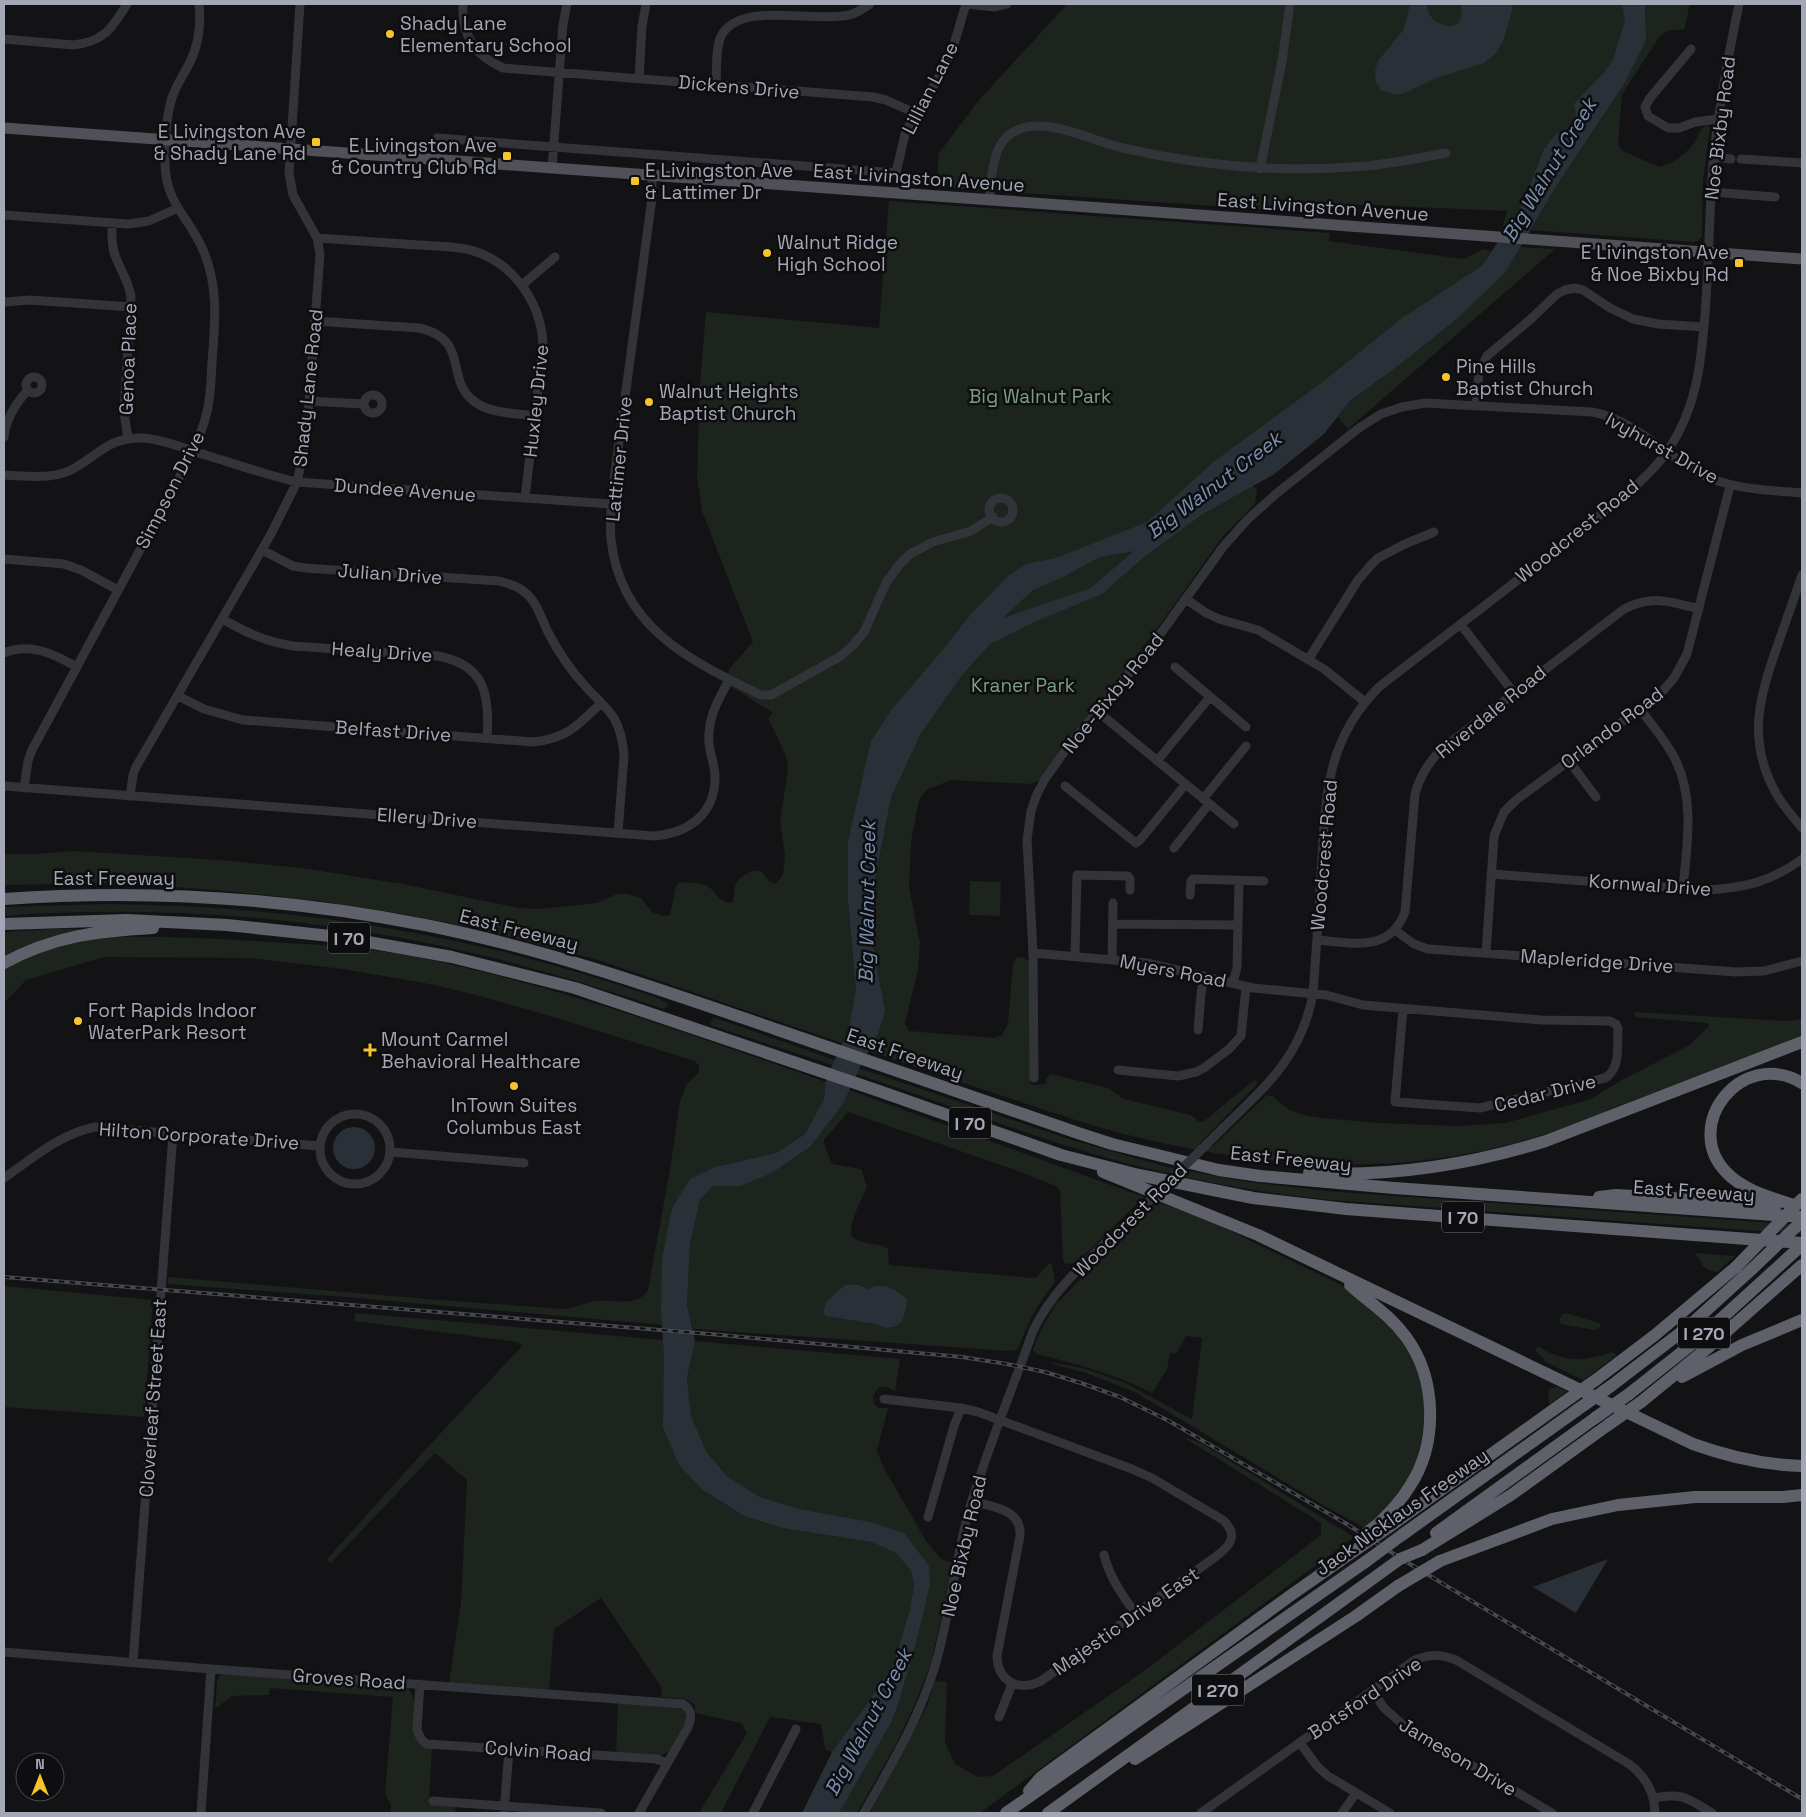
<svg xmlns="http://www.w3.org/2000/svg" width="1806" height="1817" font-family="'Space Grotesk',sans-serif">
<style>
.green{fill:#1d241e;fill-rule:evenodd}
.water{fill:#293038;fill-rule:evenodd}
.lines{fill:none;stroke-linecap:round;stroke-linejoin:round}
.minor{stroke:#333439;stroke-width:9}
.major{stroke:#4f5058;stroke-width:11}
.highway{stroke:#5f616a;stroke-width:12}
.rail-casing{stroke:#484950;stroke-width:4}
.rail{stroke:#0e0d0f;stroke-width:2;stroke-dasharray:5.5;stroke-linecap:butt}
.minor-bridge{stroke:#333439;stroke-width:9}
.highway-bridge{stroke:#5f616a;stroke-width:12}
.poi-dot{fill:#f5c52a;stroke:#0e0d0f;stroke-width:2}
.labels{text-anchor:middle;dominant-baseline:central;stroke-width:5;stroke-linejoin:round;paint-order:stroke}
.shield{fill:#0e0d0f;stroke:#777983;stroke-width:1}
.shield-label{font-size:18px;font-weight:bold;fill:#a4a7b5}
.poi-label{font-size:19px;fill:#a4a7b5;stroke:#0e0d0f;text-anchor:start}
.street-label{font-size:19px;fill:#a4a7b5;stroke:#0e0d0f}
.park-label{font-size:19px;fill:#7aa080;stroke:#0e0d0f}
.water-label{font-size:20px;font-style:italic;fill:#7991b1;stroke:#0e0d0f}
</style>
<rect width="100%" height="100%" fill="#131214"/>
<path class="green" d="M1067 4H1635L1639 11 1534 201 1518 212 1507 227 1503 226 1507 211 1344 204 1343 215 936 187 939 153 979 100Z
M1645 4H1690L1684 29 1667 31 1660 36 1622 94 1618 145 1623 151 1659 167C1672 165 1687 153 1695 142 1698 136 1700 129 1706 125L1710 127 1703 181 1702 236 1698 241 1693 242 1531 230 1556 187 1602 118 1646 40Z
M889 201 1330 233 1329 241 1464 259 1483 249 1491 252 1485 261 1493 262 1119 552 1135 550 1111 586 1143 558 1203 514 1253 486 1257 489 1255 504 1223 536 1162 622 1129 666 1065 742 1039 781 1029 784 951 780 926 790 919 800 911 842 909 887 920 943 918 969 905 1024 909 1031 995 1038 1002 1035 1008 1024 1013 963 1016 958 1023 957 1029 962C1033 1003 1027 1044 1031 1085L1046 1084V1078L1051 1074 1108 1088 1124 1099 1191 1115 1198 1121 1203 1122 1254 1080 1258 1083 1199 1144 1213 1146 1267 1095 1272 1096 1288 1109 1303 1115 1322 1118 1380 1123 1460 1126 1505 1123 1591 1099 1620 1081 1688 1046 1709 1026 1707 1023 1635 1017V1012L1785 1021 1798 1020 1802 1018V1036C1745 1058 1687 1080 1629 1102 1593 1116 1557 1132 1519 1142 1390 1178 1257 1167 1128 1135 1092 1126 1057 1114 1021 1102 970 1085 919 1068 868 1051L878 1034 881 988 872 939 876 874 891 798 912 753 858 802 848 841V902L856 990 848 1031 842 1043 598 960 475 928 402 914 319 901 216 890 118 883 4 885V854H33L75 851 219 860 302 868 403 884 519 908 540 909 597 903 617 894H627L641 898 652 912 663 916 670 915 676 886 680 882C688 883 702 882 709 887 717 894 719 902 732 903 734 897 734 893 735 887 737 877 752 869 761 871L770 882 776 884 783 875 785 855 780 821 788 769 786 756 768 718 773 713 724 682 730 668 753 642 702 511 697 477 700 384 706 312 879 328Z
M1520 247 1555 249 1348 429 1338 417 1350 401 1402 363 1458 318 1505 273Z
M970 881 1001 882 1000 916 969 915Z
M106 904C218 905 330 915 440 938 514 952 586 974 658 998L668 1004V1006L664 1009C592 985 520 963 447 947 305 916 148 905 4 916V907Z
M52 929H80V931L4 958V932Z
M111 937C165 936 220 939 274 942 321 945 370 948 417 957 557 985 691 1035 826 1082L824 1099 805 1134 776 1153 715 1167 662 1260V1325L346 1297 168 1284V1277L427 1299 564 1309C574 1308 584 1303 594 1301 612 1298 636 1309 648 1290L670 1170 680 1101 687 1084 699 1072V1066L696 1062 688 1059 557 1018 480 996 435 985 343 969 250 958 104 957 26 980 4 1003V969L25 958 66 943Z
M713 1017 835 1060 832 1065 710 1025Z
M859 1068 1075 1141 1167 1167 1248 1182 1325 1191 1802 1225V1234L1330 1200C1255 1192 1181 1179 1108 1158 1023 1134 940 1101 856 1074Z
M849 1090 1144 1197 1076 1263 1065 1264 1063 1260 1060 1190 1055 1186 1021 1172 848 1112 824 1140V1144L832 1164 861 1169 867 1187C863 1197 844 1231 854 1238 861 1243 876 1244 884 1246L888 1249 889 1265 1032 1278H1036L1048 1264H1052L1055 1282C1037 1305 1029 1320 1019 1347L1017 1350 1009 1351 693 1329 687 1304 690 1244 700 1200 713 1186H741L772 1173 810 1147 843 1104ZM859 1285 869 1289 877 1285 886 1286 893 1327 885 1328 876 1324Z
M1157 1202 1200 1216 1341 1285 1372 1307 1407 1345 1422 1382 1426 1424 1418 1460 1401 1492 1365 1528 1323 1505 1135 1392 1086 1373 1053 1364 1050 1362 1086 1369 1125 1383 1192 1419 1202 1338 1186 1336 1178 1351 1175 1354 1170 1353 1167 1370 1152 1393C1115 1374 1077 1364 1037 1354L1033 1350 1041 1329 1057 1303Z
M1697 1253 1735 1256 1717 1272C1700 1269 1705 1265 1695 1254Z
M4 1286 153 1300 144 1417 4 1407Z
M355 1313 663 1340 664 1359 703 1490 744 1516 782 1528 871 1542 896 1553 911 1571 914 1585 910 1609 894 1663 867 1704 832 1752 825 1749 821 1724 770 1717 721 1813H699L747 1733 741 1723 695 1713V1705L686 1699 661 1697 662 1688 601 1598 554 1629 549 1690 449 1683 461 1603 467 1480 435 1453 331 1563 327 1559 425 1450 522 1346 518 1342 354 1321Z
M1566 1313 1599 1323 1601 1325 1599 1328 1594 1330 1561 1324 1559 1320 1562 1314Z
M695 1341 900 1359 895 1392C889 1386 885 1386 878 1388L873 1396 874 1404 879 1408H888L877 1451 884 1468 926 1541 941 1559 953 1563 931 1663 914 1706 894 1748 857 1813H839L891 1723 898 1705 916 1643 929 1566 799 1509 760 1497 727 1476 706 1451 691 1416 687 1378Z
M1538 1346C1564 1363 1584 1362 1612 1352L1617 1355 1583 1380 1546 1362 1535 1350Z
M1558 1387 1567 1391 1549 1405 1548 1390 1550 1388Z
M1183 1437 1201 1443 1354 1537 980 1813H870L927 1706 935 1681 947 1682 945 1742 955 1764 978 1777 993 1776 1144 1671 1321 1535V1523Z
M221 1674 408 1688C425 1709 399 1739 432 1747L429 1802 456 1805 455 1813H391V1805L385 1794 393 1697 270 1688 269 1695 232 1696 215 1709 217 1681Z
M618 1702 676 1706 685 1712 686 1721 670 1750 661 1756 616 1754Z"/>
<path class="water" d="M1410 4H1427C1426 23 1454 33 1460 20 1462 16 1461 8 1461 4H1512V10L1504 39 1496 53 1484 63 1436 78 1407 92 1397 95 1381 90 1376 82 1375 71 1378 61 1404 29Z
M1622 4H1645L1646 40 1624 84 1556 187 1505 273 1458 318 1402 363 1350 401 1324 434 1273 475 1203 514 1143 558 1102 594 1034 622 990 644 962 675 921 733 891 798 876 874 872 939 885 1011 878 1034 861 1065 843 1104 810 1147 772 1173 741 1186H713L700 1200 690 1244 687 1304 695 1341 687 1378 691 1416 706 1451 727 1476 760 1497 799 1509 870 1522 904 1533 929 1566 930 1584 916 1643 898 1705 891 1723 839 1813H802L832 1752 867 1704 894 1663 910 1609 914 1585 911 1571 896 1553 871 1542 782 1528 744 1516 703 1490 679 1465 663 1427 664 1359 661 1309 662 1260 672 1208 690 1179 715 1167 776 1153 805 1134 824 1099 826 1078 848 1031 856 990 848 902V841L871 741 892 709 941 652 972 613 1009 575 1026 564 1056 558 1147 522 1216 460 1324 381 1402 318 1482 266 1522 205 1544 149 1555 135 1570 128 1576 114 1574 104 1606 70 1613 59 1625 22ZM1134 551 1091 588 1003 618 1033 590 1061 578 1100 557Z
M333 1148a21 21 0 1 1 42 0a21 21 0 1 1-42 0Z
M845 1285H859L869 1289C881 1280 898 1290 907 1300L906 1309 902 1322 893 1327 885 1328 876 1324 826 1316 823 1312 827 1301Z
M1608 1559 1576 1613 1533 1587Z"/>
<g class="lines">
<path class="minor" d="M463 4C461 35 475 56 503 68L873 97 886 100 915 113
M4 39 73 45C104 42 112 28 127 4
M1691 49 1650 98 1645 107 1648 116 1668 128H1679L1695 122 1718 119
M639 79 642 26 646 4
M716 86C717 70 715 51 721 36 741 0 812 23 849 15 857 13 863 9 870 4
M437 138 896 173 905 134 915 113 936 82 951 54 966 4 995 7 1007 4
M1714 157 1731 159
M1741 159 1802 163
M552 168 563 24 567 4
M1260 169 1282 61 1290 4
M652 176V198L614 479C612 499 609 519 611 539 620 628 691 661 761 695H771L841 656 853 645 864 632 886 583 899 565 910 554 933 542 971 531 993 517
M1711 192 1775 197
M989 201C992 175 991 139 1020 129 1050 118 1093 141 1123 148 1204 167 1284 173 1367 166 1394 163 1420 158 1446 153
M4 215 128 224 149 221 178 208
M112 223C112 234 111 245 115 255 120 270 129 281 131 297L124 412 128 439
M317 238C347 240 376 242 405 244 425 246 446 245 466 249 511 259 541 300 543 345L525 498
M522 285 555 257
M4 302 30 300 132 307
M315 321 419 328C472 340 443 379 475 402 491 414 517 413 535 416
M26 385a8 8 0 1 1 16 0a8 8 0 1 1-16 0Z
M364 404a9 9 0 1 1 18 0a9 9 0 1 1-18 0Z
M309 401 363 404
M1476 405 1479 372 1487 356 1532 318 1557 294 1565 290 1574 288 1583 290 1610 308 1633 319 1658 324 1704 327
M4 437C6 419 16 403 28 390
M4 475C29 476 55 481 78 466 95 456 107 442 128 439 154 434 184 449 209 456 238 465 267 475 297 482L611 504
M989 510a12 12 0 1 1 24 0a12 12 0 1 1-24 0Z
M262 550 293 566 305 568 499 581C509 584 519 586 527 594 538 604 542 621 549 634 559 653 571 671 586 687 595 697 606 706 614 718 620 729 623 742 624 755L618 833
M4 559 64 564 81 570 118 590
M1802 575C1794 598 1786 621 1778 644 1759 698 1746 741 1777 795 1784 807 1793 817 1802 828
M1186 599 1206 613 1219 619 1258 630 1324 669 1365 702
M222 619C248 633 263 641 293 646L438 656C486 665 490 696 487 738
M1461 625 1514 693
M4 653C30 642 54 654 77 667
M1308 660 1358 580 1371 565 1378 558 1405 544 1434 532
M1175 667 1246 727
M178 696 204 709 243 720 534 742C568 738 577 726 601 703
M1640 709C1652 725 1666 741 1675 759 1695 798 1687 846 1683 888
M1097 711 1234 824
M1157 761 1210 697
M1569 761 1596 797
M4 786 654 836C690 833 716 813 715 775 714 760 707 748 709 733 710 713 720 697 729 680
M1065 786 1136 843 1140 840 1185 785
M24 788 28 761 32 750 188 461C196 445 203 429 207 412 211 396 211 379 212 362 215 324 219 286 203 250 188 215 165 204 165 161 165 142 166 119 171 101 175 86 185 73 191 60 199 42 201 22 199 4
M130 796 133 775 136 767 271 534 297 482 305 445 309 401 320 254 317 238 293 195 289 173 300 4
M1203 799 1246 746
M1174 848 1209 804
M1491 874 1705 890C1744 888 1771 882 1802 859
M1190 895 1191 881 1193 879 1264 881
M1113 924 1238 925
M1395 930 1414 944 1428 949 1736 972 1764 971 1802 961
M1317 940C1352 943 1390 953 1405 912L1415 794C1420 776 1429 761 1443 748L1624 609C1652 595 1670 601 1699 609
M1033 953 1147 963 1253 988 1326 995 1363 1005 1541 1020 1610 1021 1616 1024 1618 1029C1617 1045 1621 1069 1605 1078L1480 1108 1395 1102 1403 1009
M1486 953 1494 836 1504 812 1516 800 1661 693 1674 678 1687 654 1730 486
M1075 956 1077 875 1128 876 1130 879V890
M1112 959 1113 903
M1233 983 1237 967 1239 880
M1198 1030 1201 994 1204 976
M1118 1070 1178 1076 1196 1072 1204 1068 1229 1049 1241 1036 1246 987
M1034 1078 1033 953 1027 840 1031 811 1037 794 1045 779 1069 745 1151 647 1223 547 1247 520 1277 493 1359 428 1381 414 1402 407 1425 403 1592 412C1635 420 1664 454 1701 474 1733 490 1767 490 1802 493
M320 1149a35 35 0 1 1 70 0a35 35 0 1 1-70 0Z
M1223 1128C1267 1085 1301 1057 1313 994 1316 953 1319 912 1321 872 1326 800 1324 742 1379 687 1447 634 1516 583 1583 528 1612 505 1647 481 1669 449 1697 406 1701 364 1705 314 1709 264 1709 214 1713 164 1718 110 1728 57 1739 4
M391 1152 524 1163
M4 1178C33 1158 60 1134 95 1127L319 1146
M884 1399 961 1408 978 1412 1132 1469 1152 1478 1223 1520C1240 1536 1229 1547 1214 1558L1041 1681C1019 1692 998 1682 997 1656L1020 1536C1022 1509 993 1507 972 1501
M928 1517 954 1426 961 1408
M1104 1555C1110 1578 1122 1595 1136 1614
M4 1652 211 1669 683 1704C692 1710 692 1717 688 1727L639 1813
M133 1662 173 1134
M420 1684 417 1729C419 1736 421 1740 427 1744L656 1759 667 1763
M1373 1691 1384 1708 1402 1724 1552 1813
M999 1717 1012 1684
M1300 1743 1317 1766 1328 1776 1390 1813
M1654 1798C1683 1792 1688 1799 1712 1813
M433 1801 601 1813
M201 1813 211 1669
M504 1813 509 1750
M753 1813 796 1729
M864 1813C891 1765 919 1719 935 1666 950 1615 955 1561 969 1510 987 1449 1012 1390 1033 1331 1054 1286 1096 1253 1131 1219
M1201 1813 1415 1660C1430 1654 1441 1654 1456 1660L1629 1764C1645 1776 1655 1792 1655 1813
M1342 1813 1356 1793"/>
<path class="major" d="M4 128 1802 259"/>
<path class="highway" d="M4 899C144 889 287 898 425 925 546 949 662 990 778 1030 878 1065 978 1099 1078 1133L1112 1144 1219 1170 1260 1176 1394 1188 1802 1217
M4 924 127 920 227 925 340 937 452 957 575 988 879 1091 1061 1155 1139 1175 1253 1198 1346 1209 1802 1243
M4 963C54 936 97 931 153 928
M1103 1172 1258 1235 1693 1444C1729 1457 1764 1465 1802 1466
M1309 1173C1390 1177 1469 1165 1546 1141L1802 1042
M1599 1197 1616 1195 1777 1204
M1794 1205C1770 1197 1744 1191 1726 1172 1681 1125 1742 1047 1802 1083
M1350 1285C1370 1303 1390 1315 1406 1337 1437 1379 1438 1443 1410 1486 1401 1501 1390 1512 1378 1524
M1682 1377 1742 1345 1802 1320
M1597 1379 1655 1335 1736 1267
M1611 1386 1688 1327 1753 1268
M1629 1394 1701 1337 1802 1245
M1641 1402 1710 1346 1802 1265
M1389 1527 1563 1403
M1436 1533 1595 1418
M1402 1535 1577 1410
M1422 1550 1511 1495 1608 1425
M1440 1561 1552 1519 1618 1505 1695 1497H1783L1802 1495
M1135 1759 1356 1616 1398 1586
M1029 1791 1041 1777 1294 1593 1354 1551
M1006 1813 1368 1560
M1048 1813 1400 1559"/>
<g class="rail-casing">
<path id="rail" d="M4 1277 710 1334 962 1357 1007 1364 1045 1372 1081 1383 1120 1397 1169 1421 1345 1523 1405 1561 1802 1799"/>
</g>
<use href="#rail" class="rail"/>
<path class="minor-bridge" d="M1131 1219 1223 1128"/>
<path class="highway-bridge" d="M1736 1267 1802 1199
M1753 1268 1802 1221
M1563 1403 1597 1379
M1577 1410 1611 1386
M1595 1418 1629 1394
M1608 1425 1641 1402
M1360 1538 1378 1524
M1354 1551 1389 1527
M1400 1559 1422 1550
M1368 1560 1402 1535
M1398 1586 1440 1561"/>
</g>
<g class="poi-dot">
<circle cx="390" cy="34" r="5"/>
<rect x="311" y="137" width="10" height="10" rx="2.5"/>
<rect x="502" y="151" width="10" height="10" rx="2.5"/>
<rect x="630" y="176" width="10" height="10" rx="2.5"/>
<circle cx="767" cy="253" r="5"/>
<rect x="1734" y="258" width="10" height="10" rx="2.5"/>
<circle cx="1446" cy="377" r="5"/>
<circle cx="649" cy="402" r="5"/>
<circle cx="78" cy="1021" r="5"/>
<path d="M367.5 1042.5h5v5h5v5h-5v5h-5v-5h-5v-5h5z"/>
<circle cx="514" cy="1086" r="5"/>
</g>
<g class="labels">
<g class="shield">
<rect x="328" y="922.5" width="42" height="31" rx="4"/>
<rect x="949" y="1107.5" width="42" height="31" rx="4"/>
<rect x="1442" y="1201.5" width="42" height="31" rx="4"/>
<rect x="1678" y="1317.5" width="52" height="31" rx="4"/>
<rect x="1192" y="1674.5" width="52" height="31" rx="4"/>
</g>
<g class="shield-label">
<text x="349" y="938">I 70</text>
<text x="970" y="1123">I 70</text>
<text x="1463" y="1217">I 70</text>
<text x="1704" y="1333">I 270</text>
<text x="1218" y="1690">I 270</text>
</g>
<g class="poi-label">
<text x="400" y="23">Shady Lane<tspan x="400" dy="22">Elementary School</tspan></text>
<text x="306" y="131" text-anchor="end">E Livingston Ave<tspan x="306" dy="22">&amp; Shady Lane Rd</tspan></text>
<text x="497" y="145" text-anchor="end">E Livingston Ave<tspan x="497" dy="22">&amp; Country Club Rd</tspan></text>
<text x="645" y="170">E Livingston Ave<tspan x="645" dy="22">&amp; Lattimer Dr</tspan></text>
<text x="777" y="242">Walnut Ridge<tspan x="777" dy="22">High School</tspan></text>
<text x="1729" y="252" text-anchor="end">E Livingston Ave<tspan x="1729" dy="22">&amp; Noe Bixby Rd</tspan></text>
<text x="1456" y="366">Pine Hills<tspan x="1456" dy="22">Baptist Church</tspan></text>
<text x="659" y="391">Walnut Heights<tspan x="659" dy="22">Baptist Church</tspan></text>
<text x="88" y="1010">Fort Rapids Indoor<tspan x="88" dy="22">WaterPark Resort</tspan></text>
<text x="381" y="1039">Mount Carmel<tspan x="381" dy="22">Behavioral Healthcare</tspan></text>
<text x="514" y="1105" text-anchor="middle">InTown Suites<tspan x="514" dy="22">Columbus East</tspan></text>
</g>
<g class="street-label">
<text transform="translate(739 87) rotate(5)">Dickens Drive</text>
<text transform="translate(930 88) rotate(-63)">Lillian Lane</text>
<text transform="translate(1720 128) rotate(-83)">Noe Bixby Road</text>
<text transform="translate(919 178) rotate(4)">East Livingston Avenue</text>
<text transform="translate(1323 207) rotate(4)">East Livingston Avenue</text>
<text transform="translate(128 359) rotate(-88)">Genoa Place</text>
<text transform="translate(308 388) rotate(-84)">Shady Lane Road</text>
<text transform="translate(536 401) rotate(-84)">Huxley Drive</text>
<text transform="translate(1662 448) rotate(29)">Ivyhurst Drive</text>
<text transform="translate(619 459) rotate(-84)">Lattimer Drive</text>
<text transform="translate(170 490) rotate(-63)">Simpson Drive</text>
<text transform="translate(405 490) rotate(4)">Dundee Avenue</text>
<text transform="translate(1577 531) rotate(-39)">Woodcrest Road</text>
<text transform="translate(390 574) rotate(4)">Julian Drive</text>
<text transform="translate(382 652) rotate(4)">Healy Drive</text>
<text transform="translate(1113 693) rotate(-51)">Noe-Bixby Road</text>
<text transform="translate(1491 712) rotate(-39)">Riverdale Road</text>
<text transform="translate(1612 728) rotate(-37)">Orlando Road</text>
<text transform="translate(393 731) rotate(4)">Belfast Drive</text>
<text transform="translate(427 818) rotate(4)">Ellery Drive</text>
<text transform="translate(1324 855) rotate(-85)">Woodcrest Road</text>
<text x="114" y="878">East Freeway</text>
<text transform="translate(1650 885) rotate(4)">Kornwal Drive</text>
<text transform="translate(519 930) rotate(14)">East Freeway</text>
<text transform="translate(1597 961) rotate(4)">Mapleridge Drive</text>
<text transform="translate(1173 971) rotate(11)">Myers Road</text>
<text transform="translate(905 1054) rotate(19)">East Freeway</text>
<text transform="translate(1545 1093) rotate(-14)">Cedar Drive</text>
<text transform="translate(199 1136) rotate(4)">Hilton Corporate Drive</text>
<text transform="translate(1291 1159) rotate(6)">East Freeway</text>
<text transform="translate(1694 1191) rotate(4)">East Freeway</text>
<text transform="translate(1130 1220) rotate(-45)">Woodcrest Road</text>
<text transform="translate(153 1398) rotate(-86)">Cloverleaf Street East</text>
<text transform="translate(1402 1512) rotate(-35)">Jack Nicklaus Freeway</text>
<text transform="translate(964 1546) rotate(-77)">Noe Bixby Road</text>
<text transform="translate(1126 1621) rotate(-35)">Majestic Drive East</text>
<text transform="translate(349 1679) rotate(4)">Groves Road</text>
<text transform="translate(1365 1698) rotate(-34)">Botsford Drive</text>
<text transform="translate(538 1751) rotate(4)">Colvin Road</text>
<text transform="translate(1458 1757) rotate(31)">Jameson Drive</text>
</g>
<g class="park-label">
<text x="1040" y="396">Big Walnut Park</text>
<text x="1023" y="685">Kraner Park</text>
</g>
<g class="water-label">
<text transform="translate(1549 170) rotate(-59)">Big Walnut Creek</text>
<text transform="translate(1214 485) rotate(-37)">Big Walnut Creek</text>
<text transform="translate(867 902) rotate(-89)">Big Walnut Creek</text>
<text transform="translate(868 1722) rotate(-62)">Big Walnut Creek</text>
</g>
</g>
<rect width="1806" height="1817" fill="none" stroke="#a4a7b5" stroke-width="10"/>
<g transform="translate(40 1777)"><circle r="24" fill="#0e0d0f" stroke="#4a4b51"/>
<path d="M0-4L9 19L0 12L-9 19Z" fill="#f5c52a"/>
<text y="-8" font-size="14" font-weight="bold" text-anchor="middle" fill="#a4a7b5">N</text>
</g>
</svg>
